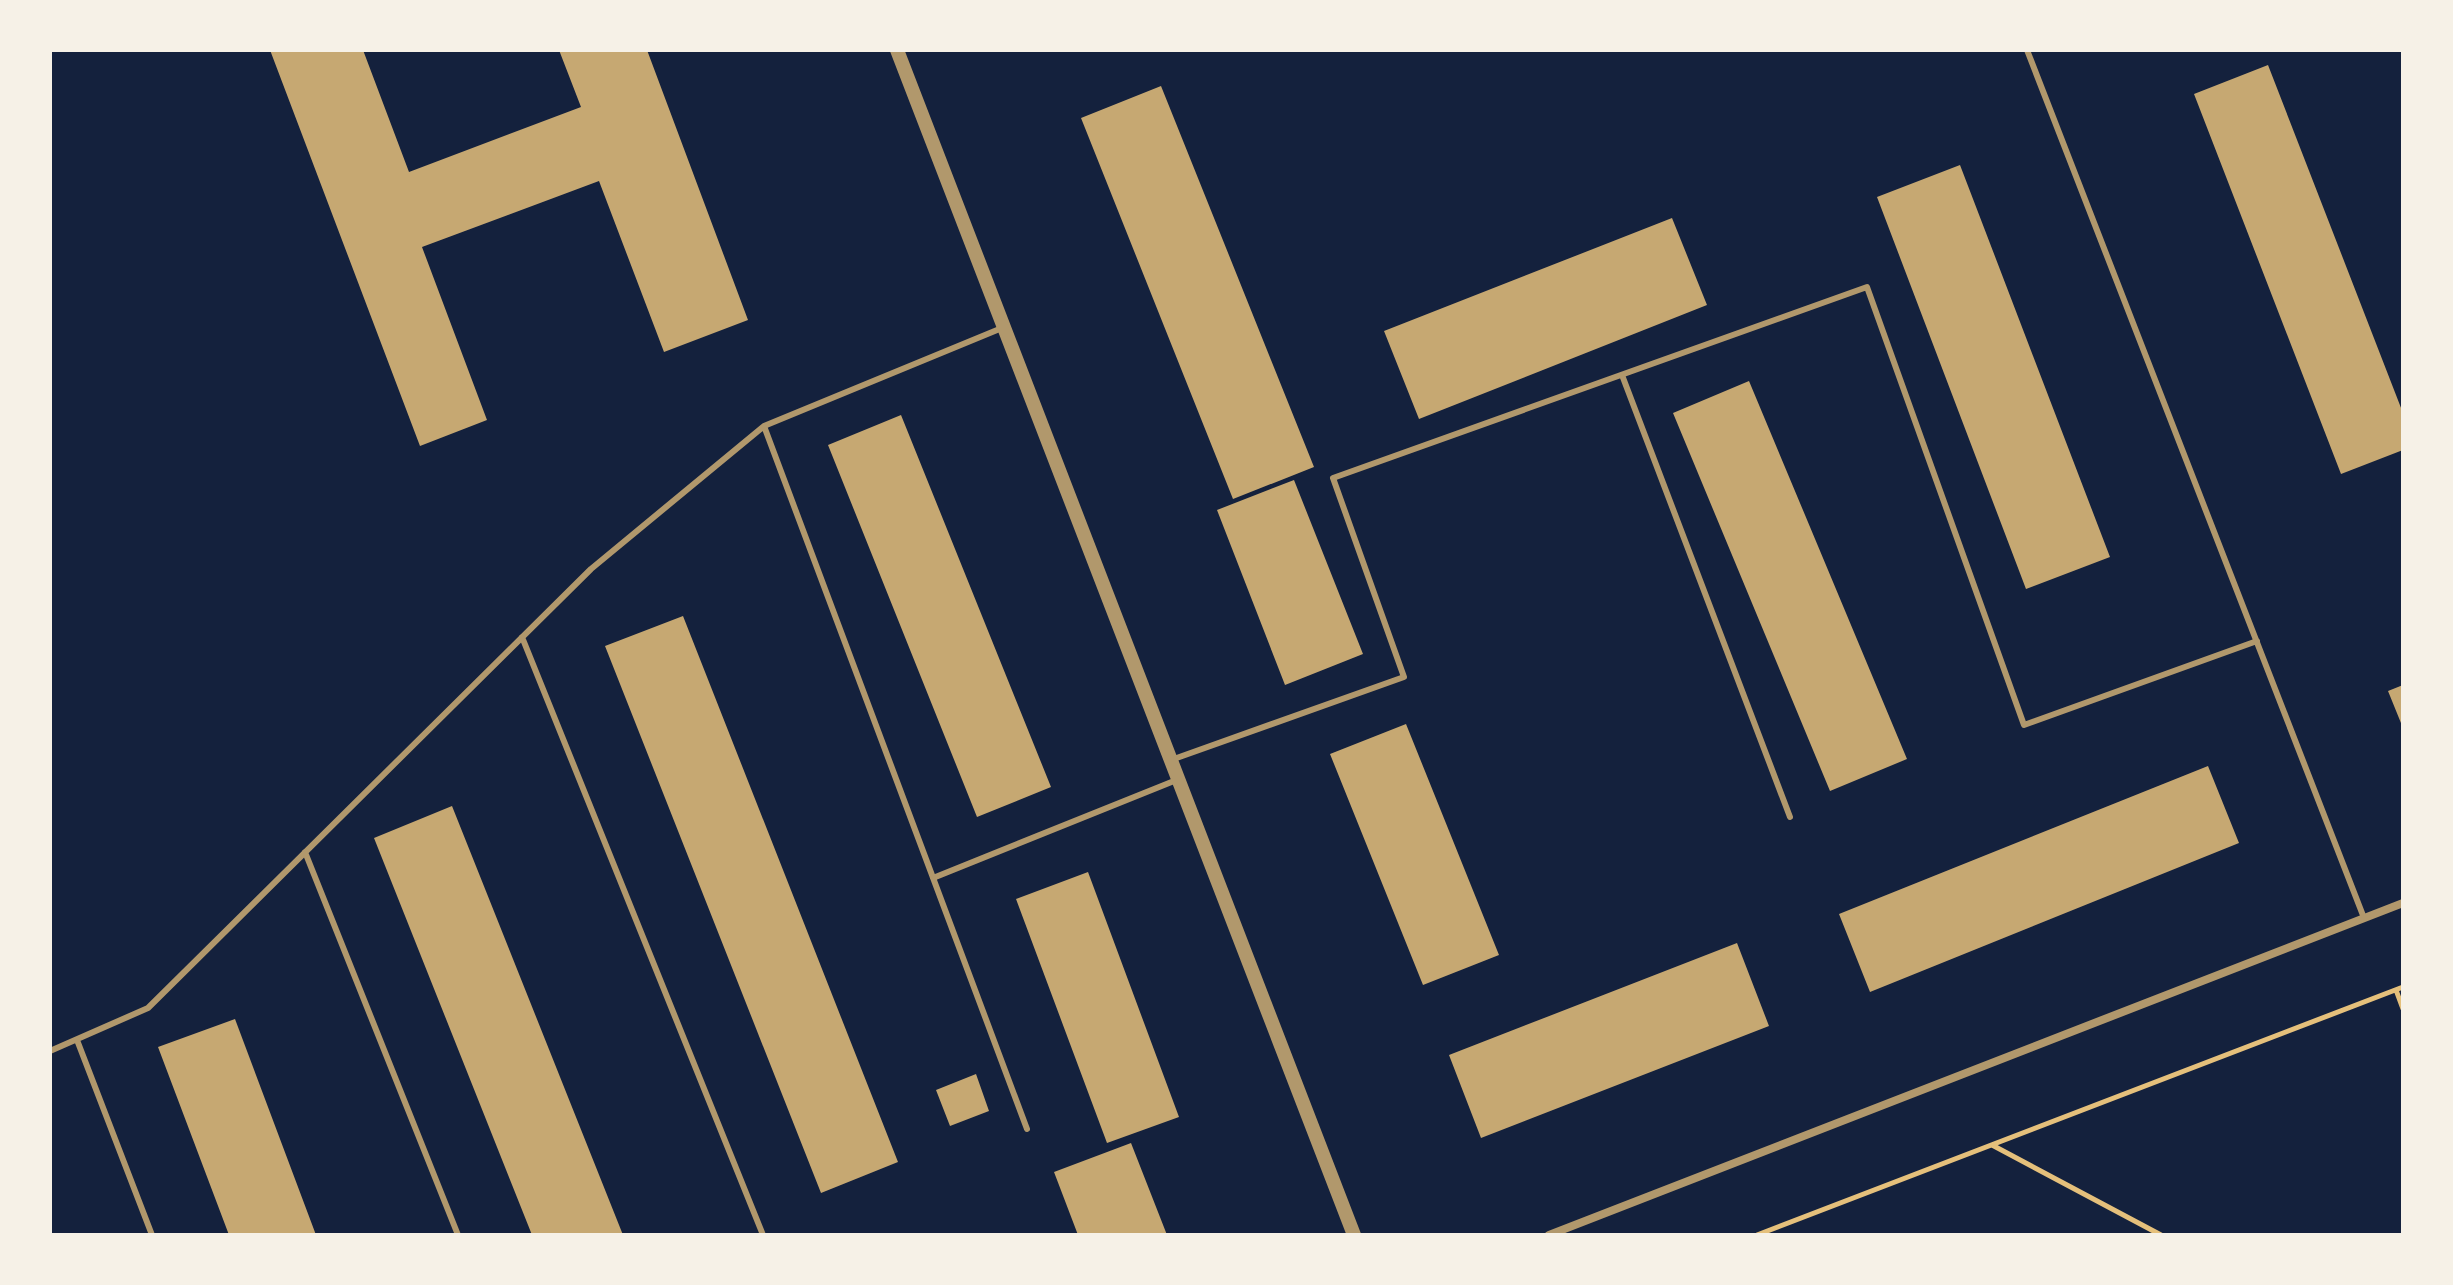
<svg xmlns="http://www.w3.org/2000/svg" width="2453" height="1285" font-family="Inter,sans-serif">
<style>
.building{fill:#c6a872}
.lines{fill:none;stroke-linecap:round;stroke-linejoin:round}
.path{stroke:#e5c07b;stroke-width:5}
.service{stroke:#b1986c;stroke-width:6}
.minor{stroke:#b1986c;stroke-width:8}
.tertiary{stroke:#b1986c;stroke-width:14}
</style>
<rect width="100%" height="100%" fill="#14213d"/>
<path class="building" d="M270 50H363L409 172 581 107 559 50H647L748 320 664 352 599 181 422 247 487 420 420 446Z
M2268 65 2403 413V450L2341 474 2194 94Z
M1161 86 1314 467 1233 499 1081 118Z
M1960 165 2110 557 2026 589 1877 197Z
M1672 218 1707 305 1419 419 1384 331Z
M1749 381 1907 759 1830 791 1673 413Z
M901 415 1051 787 977 817 828 445Z
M1294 480 1363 654 1285 685 1217 510Z
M683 616 898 1162 821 1193 605 646Z
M2403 685V728L2388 691Z
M1406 724 1499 955 1423 985 1330 754Z
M2208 766 2239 843 1870 992 1839 914Z
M452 806 623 1235H532L374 838Z
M1088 872 1179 1117 1107 1143 1016 899Z
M1737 943 1769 1026 1481 1138 1449 1055Z
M235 1019 316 1235H229L158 1047Z
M976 1074 989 1111 950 1126 936 1090Z
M1131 1143 1167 1235H1078L1054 1172Z"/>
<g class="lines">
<path class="path" d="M2396 990 2403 1009
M1992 1145 2161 1235
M1757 1235 2403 987"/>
<path class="service" d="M2027 50 2364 918
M1622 375 1790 817
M764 426 1027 1129
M522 637 763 1235
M1171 760 1404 677 1333 478 1867 287 2024 725 2257 641
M305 852 458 1235
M933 878 1179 779
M77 1040 152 1235
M50 1051 148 1008 591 569 764 426 1002 328"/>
<path class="minor" d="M1549 1235 2403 903"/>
<path class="tertiary" d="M897 50 1354 1235"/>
</g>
<rect width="2453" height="1285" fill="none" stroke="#f6f1e7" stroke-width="104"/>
</svg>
